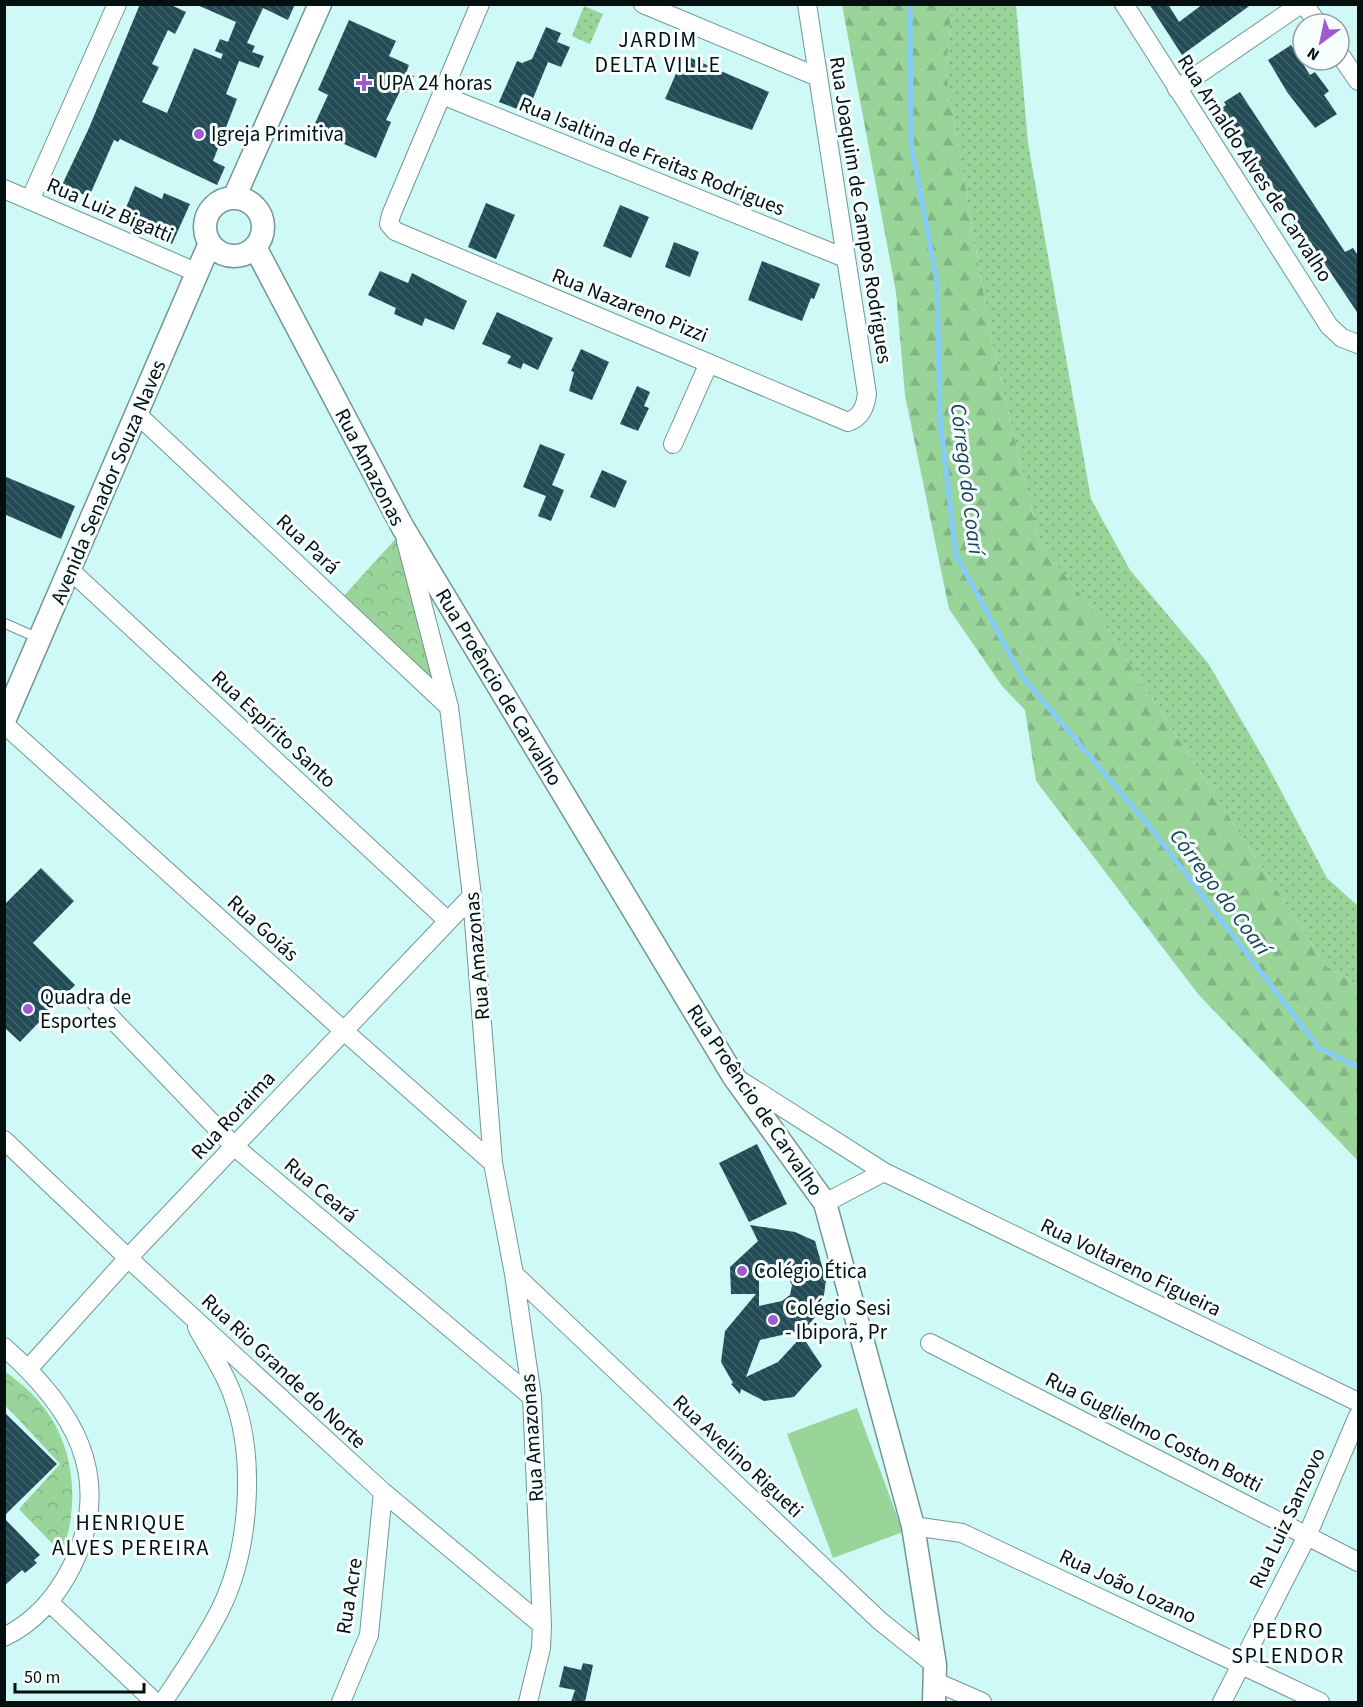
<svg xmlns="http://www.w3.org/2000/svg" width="1363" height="1707" font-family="'Source Sans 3',sans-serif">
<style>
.grass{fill:url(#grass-dots)}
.forest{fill:url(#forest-firs)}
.park{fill:url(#park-crowns)}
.pitch{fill:#99d499}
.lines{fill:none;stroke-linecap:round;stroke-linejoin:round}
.stream{stroke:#86ccfa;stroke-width:5}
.building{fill:url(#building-back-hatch);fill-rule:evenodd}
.service-casing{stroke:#709794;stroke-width:11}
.minor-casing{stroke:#709794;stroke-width:20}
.tertiary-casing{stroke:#709794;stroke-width:25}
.service{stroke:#fff;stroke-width:9}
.minor{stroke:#fff;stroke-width:18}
.tertiary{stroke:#fff;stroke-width:22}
.poi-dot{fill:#9e5acf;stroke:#f6fefe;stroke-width:2}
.labels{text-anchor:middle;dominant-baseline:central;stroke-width:6;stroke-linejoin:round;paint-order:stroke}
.poi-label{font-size:21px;fill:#03100f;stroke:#f6fefe;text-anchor:start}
.street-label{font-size:21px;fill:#03100f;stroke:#f6fefe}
.neighbourhood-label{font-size:22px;letter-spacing:1.5px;fill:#03100f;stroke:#f6fefe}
.water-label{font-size:22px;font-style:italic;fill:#1a4159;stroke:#f6fefe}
</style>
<defs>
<pattern id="grass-dots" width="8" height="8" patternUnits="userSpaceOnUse" patternTransform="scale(1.5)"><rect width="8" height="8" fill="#99d499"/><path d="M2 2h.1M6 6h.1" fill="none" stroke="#82b583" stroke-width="1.8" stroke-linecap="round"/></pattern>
<pattern id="forest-firs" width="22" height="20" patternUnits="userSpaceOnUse" patternTransform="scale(1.5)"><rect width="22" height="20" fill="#99d499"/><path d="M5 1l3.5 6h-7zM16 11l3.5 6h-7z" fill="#82b583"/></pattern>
<pattern id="park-crowns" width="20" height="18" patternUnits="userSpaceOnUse" patternTransform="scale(1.5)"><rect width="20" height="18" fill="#99d499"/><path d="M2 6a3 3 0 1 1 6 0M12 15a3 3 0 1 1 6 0" fill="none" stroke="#82b583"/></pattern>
<pattern id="building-back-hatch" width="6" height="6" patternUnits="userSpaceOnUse" patternTransform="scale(1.5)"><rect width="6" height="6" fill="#234b55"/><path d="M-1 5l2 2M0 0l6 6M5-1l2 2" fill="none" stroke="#406169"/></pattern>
</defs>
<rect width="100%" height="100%" fill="#cff9f6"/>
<path class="grass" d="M952 5H1016L1028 143 1091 499 1130 570 1208 663 1264 759 1327 878 1358 906V985L1327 967 1099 617 1040 545 992 343 946 72Z
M584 6 603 14 590 44 572 36Z"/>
<path class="forest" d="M842 5H952L946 72 992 343 1040 545 1099 617 1327 967 1358 985V1161L1198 994 1036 781 1025 710 1002 686 949 609 905 395 896 292Z"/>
<path class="park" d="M399 535 434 684 341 599Z
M5 1371C14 1379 25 1386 33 1395 75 1438 81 1500 62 1554L19 1509 60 1464 7 1407 5 1409Z"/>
<path class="pitch" d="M857 1408 903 1532 833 1558 787 1434Z"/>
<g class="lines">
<path class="stream" d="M910 4 911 143 937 282 940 419 956 555 1021 675 1150 827 1319 1048 1358 1067"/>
</g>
<path class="building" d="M140 4H169L186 12 175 34 168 30 152 64 159 67 142 102 167 113 194 48 221 59 223 54 215 51 220 39 228 42 236 22 195 4H295L288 20 263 8 247 43 255 46 252 52 264 56 259 68 239 61 226 94 237 99 213 161 225 167 217 185 120 139 118 142 114 140 89 197 62 185 89 128Z
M1149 4H1168L1179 22 1203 4H1252L1182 55Z
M349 20 396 41 389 56 409 65 406 73 414 76 406 93 400 91 386 120 391 122 376 158 312 130 328 95 318 90Z
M546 27 561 33 557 42 570 47 561 67 548 62 527 113 499 102 517 61 522 63 532 59Z
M1291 45 1310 75 1315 72 1329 91 1324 95 1337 114 1315 128 1287 92 1268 60Z
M684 55 769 92 752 130 665 99Z
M1240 92 1345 252 1353 248 1359 257V315L1221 109 1226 105 1224 102Z
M135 186 162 199 164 193 190 204 172 244 122 217Z
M486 203 515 215 496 259 468 247Z
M620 205 649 217 631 258 603 246Z
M674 242 699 252 690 277 665 267Z
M762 261 820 284 814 299 811 298 802 321 748 300Z
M380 271 408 283 412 273 467 301 454 330 425 318 422 326 394 314 396 308 368 295Z
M497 312 553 338 538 370 523 363 521 369 507 363 511 356 482 344Z
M581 349 609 362 592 400 569 391 574 372 571 371Z
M637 386 650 392 644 406 649 408 638 431 620 424Z
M540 444 565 454 552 485 564 490 551 521 538 516 546 496 523 487Z
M602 470 627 481 615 508 590 497Z
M4 476 75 506 61 539 4 514Z
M41 868 74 901 33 943 75 985 20 1042 4 1027V905Z
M757 1144 787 1204 749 1222 719 1163Z
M750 1225 795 1232 815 1241 826 1280 822 1309 804 1330 760 1340 746 1377 778 1362 802 1336 822 1366 794 1397 764 1401 741 1389 740 1394 731 1384 733 1383 721 1362 725 1331 756 1294H731L730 1267 758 1241ZM769 1270 778 1271 788 1278 792 1285 790 1295 782 1301 759 1306V1279Z
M4 1412 57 1464 4 1516Z
M4 1518 40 1555 34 1560 37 1563 25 1573 22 1570 4 1586Z
M583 1663 593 1665 585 1702H571L575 1690 559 1687 564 1666 581 1670Z"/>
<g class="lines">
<g class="service-casing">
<path id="service" d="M4 623 40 639"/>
</g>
<g class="minor-casing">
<path id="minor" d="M480 4 391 215 389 224 395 231 848 422C861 417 865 408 867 394L807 4
M643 4 818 77
M1124 4 1329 326 1342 338 1358 344
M1304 4 1318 24
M1339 53 1358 81
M1177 89 1301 4
M442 95 845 258
M4 189 198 273
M30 200 117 4
M137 414 449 707
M673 444 709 363
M406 541 449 707 472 896 493 1163 514 1274 532 1397 542 1625 541 1648 528 1702
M70 570 448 921
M4 724 344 1031 493 1163
M95 1001 235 1147 532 1397
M738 1079 884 1172 1358 1402
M4 1140 128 1258 383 1492 542 1625
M825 1203 884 1172
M514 1274 880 1621 935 1665
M930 1343 1358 1562
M4 1347C72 1407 116 1476 72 1566 57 1596 35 1622 4 1637
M29 1368 128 1258 472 896
M913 1526 962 1533 1320 1702
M49 1602 155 1702
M936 1682 982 1702
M163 1702C183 1672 204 1642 220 1610 250 1550 256 1458 233 1396 225 1372 209 1350 197 1327
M341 1702 369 1635 383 1492
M1222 1702 1307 1536 1358 1416"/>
</g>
<g class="tertiary-casing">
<path id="tertiary" d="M234 198 320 4
M205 227a29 29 0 1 1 58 0a29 29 0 1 1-58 0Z
M255 247 402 526 734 1077 825 1203 913 1526 935 1665 934 1702
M4 721 210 243"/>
</g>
<use href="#service" class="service"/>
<use href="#minor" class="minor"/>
<use href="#tertiary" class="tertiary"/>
</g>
<g class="poi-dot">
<path d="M361 74h6v6h6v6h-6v6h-6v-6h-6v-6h6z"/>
<circle cx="199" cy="134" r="6"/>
<circle cx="28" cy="1009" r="6"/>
<circle cx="742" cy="1271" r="6"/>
<circle cx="773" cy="1320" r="6"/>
</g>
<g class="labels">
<g class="poi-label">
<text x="378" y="83">UPA 24 horas</text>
<text x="211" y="134">Igreja Primitiva</text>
<text x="40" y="997">Quadra de<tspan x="40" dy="24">Esportes</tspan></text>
<text x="754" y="1271">Colégio Ética</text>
<text x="785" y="1308">Colégio Sesi<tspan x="785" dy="24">- Ibiporã, Pr</tspan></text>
</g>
<g class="street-label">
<text transform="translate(652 156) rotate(22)">Rua Isaltina de Freitas Rodrigues</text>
<text transform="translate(1255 168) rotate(57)">Rua Arnaldo Alves de Carvalho</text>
<text transform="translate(110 210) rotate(23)">Rua Luiz Bigatti</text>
<text transform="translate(861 210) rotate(81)">Rua Joaquim de Campos Rodrigues</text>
<text transform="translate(630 305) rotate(22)">Rua Nazareno Pizzi</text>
<text transform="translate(370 467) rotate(63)">Rua Amazonas</text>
<text transform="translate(108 482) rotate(-67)">Avenida Senador Souza Naves</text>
<text transform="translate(308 544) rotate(43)">Rua Pará</text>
<text transform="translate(499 687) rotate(59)">Rua Proêncio de Carvalho</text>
<text transform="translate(274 729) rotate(43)">Rua Espírito Santo</text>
<text transform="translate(263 928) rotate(42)">Rua Goiás</text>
<text transform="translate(477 956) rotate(-95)">Rua Amazonas</text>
<text transform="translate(755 1100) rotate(56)">Rua Proêncio de Carvalho</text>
<text transform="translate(233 1115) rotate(-47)">Rua Roraima</text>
<text transform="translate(321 1190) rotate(40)">Rua Ceará</text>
<text transform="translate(1131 1267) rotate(26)">Rua Voltareno Figueira</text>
<text transform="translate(284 1371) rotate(43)">Rua Rio Grande do Norte</text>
<text transform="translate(1154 1432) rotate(27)">Rua Guglielmo Coston Botti</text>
<text transform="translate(532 1438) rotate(-94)">Rua Amazonas</text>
<text transform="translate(738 1456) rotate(43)">Rua Avelino Rigueti</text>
<text transform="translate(1287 1518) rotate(-65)">Rua Luiz Sanzovo</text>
<text transform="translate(1128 1586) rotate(25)">Rua João Lozano</text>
<text transform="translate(349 1596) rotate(-81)">Rua Acre</text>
</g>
<g class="neighbourhood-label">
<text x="658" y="40">JARDIM<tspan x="658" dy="25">DELTA VILLE</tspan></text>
<text x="131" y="1523">HENRIQUE<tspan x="131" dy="25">ALVES PEREIRA</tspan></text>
<text x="1288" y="1631">PEDRO<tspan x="1288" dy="25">SPLENDOR</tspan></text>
</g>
<g class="water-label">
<text transform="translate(967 479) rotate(83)">Córrego do Coarí</text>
<text transform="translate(1220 892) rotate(53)">Córrego do Coarí</text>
</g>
</g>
<rect width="1363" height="1707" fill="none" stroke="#03100f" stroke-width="12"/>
<g transform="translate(1321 42) rotate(213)"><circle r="28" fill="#f6fefe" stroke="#959f9e" stroke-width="1.5"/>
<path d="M0-4.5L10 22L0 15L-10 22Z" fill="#9e5acf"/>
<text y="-9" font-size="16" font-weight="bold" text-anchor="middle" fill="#03100f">N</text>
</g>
<path d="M15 1683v9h129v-9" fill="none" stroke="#03100f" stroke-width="3"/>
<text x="24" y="1683" font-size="18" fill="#03100f" stroke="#f6fefe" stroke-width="4.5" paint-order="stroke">50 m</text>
</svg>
